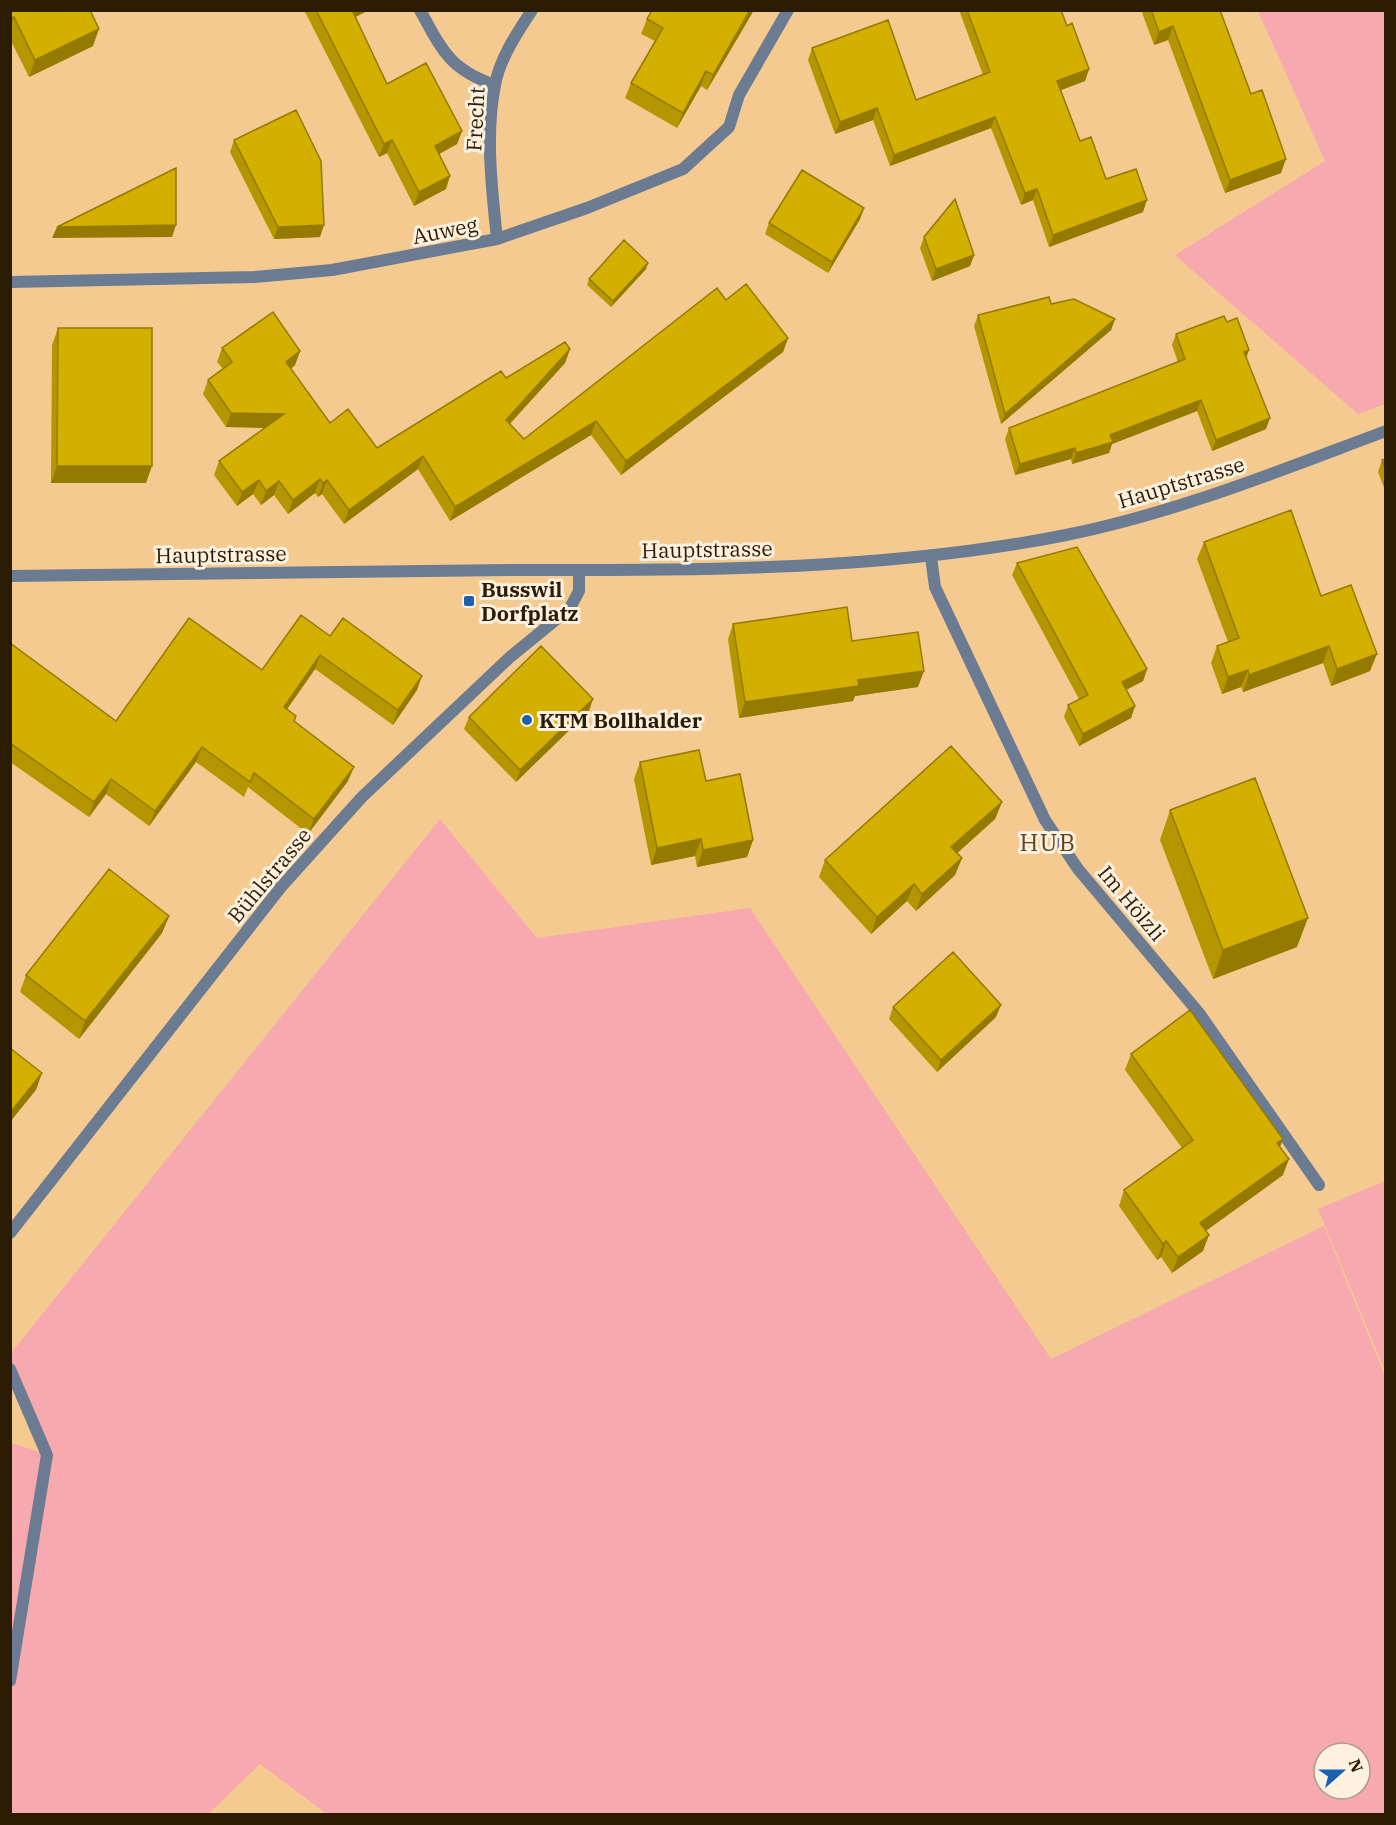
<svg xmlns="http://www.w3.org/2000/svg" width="1396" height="1825" font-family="'IBM Plex Serif',serif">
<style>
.grass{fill:#f6a9af;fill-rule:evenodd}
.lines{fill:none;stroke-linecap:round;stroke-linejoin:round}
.minor{stroke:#6a7b92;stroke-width:12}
.tertiary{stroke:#6a7b92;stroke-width:12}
.wall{fill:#b59600}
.shaded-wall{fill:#947a00}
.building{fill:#d3af00;stroke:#947a00;stroke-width:1.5}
.poi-dot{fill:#1962b2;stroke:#fef1e0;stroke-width:2}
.labels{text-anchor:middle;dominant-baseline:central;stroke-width:6;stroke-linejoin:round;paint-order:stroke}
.street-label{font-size:21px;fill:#2c1c04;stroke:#fef1e0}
.poi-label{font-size:21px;font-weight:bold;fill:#2c1c04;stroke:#fef1e0;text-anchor:start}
.quarter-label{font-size:24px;letter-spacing:1.5px;fill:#604317;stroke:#fef1e0}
</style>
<rect width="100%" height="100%" fill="#f5ca90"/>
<path class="grass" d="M1258 11H1385V404L1358 414 1175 255 1325 161Z
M440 819 537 938 750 908 1051 1359 1324 1226 1385 1376V1814H327L260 1764 208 1814H11V1443L46 1454 11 1369V1353ZM1324 1753H1360V1789H1324Z
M1385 1181V1371L1318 1209Z"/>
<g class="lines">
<path class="minor" d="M420 10C442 50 449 69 495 85
M497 239C492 190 485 135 495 85 500 58 517 33 532 10
M10 282 255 277 332 270 497 239 587 208 683 169 729 127 739 95 788 10
M931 557 935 587 1045 820 1078 869 1199 1013 1319 1185
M10 1233 281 887 362 797 510 657 570 608 579 591V570
M10 1369 47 1455 10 1681"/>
<path class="tertiary" d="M10 576C179 575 347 571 515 570 699 570 885 571 1066 535 1176 513 1281 470 1386 431"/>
</g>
<path class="wall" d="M10 10 93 46 29 77 10 39Z
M304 10H369L355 17 387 84 462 131 457 144 439 154 446 189 414 206 387 153 379 157Z
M652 10H754L707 90 701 86 677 128 625 98 631 83 655 41 641 34 647 19Z
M959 10H1039L1067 26 1089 69 1085 81 1061 90 1080 141 1106 179 1143 212 1049 247 1033 200 1021 205 991 128 890 166 873 120 835 134 808 60 812 48 916 100 983 75Z
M1141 10H1220L1251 94 1281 173 1225 193 1168 40 1154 45Z
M234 140 320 237 274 239 230 152Z
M864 208 860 219 828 273 765 234 769 223Z
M924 237 974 255 970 266 932 281 920 248Z
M646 269 611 307 587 285 589 279Z
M726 300 788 338 783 352 621 475 591 435 450 521 418 469 344 524 322 494 318 497 315 493 288 514 274 495 261 505 253 494 237 506 214 475 219 461 266 428 226 427 203 394 208 380 223 369 217 362 222 348 300 351 295 365 291 369 330 423 377 448 506 378 570 349 565 363 510 424 524 439Z
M978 315 1115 319 1111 330 1001 424 974 326Z
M1227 322 1246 358 1266 429 1212 451 1197 411 1112 444 1109 453 1072 464 1071 459 1015 475 1005 439 1009 428 1178 362 1172 345 1176 334Z
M58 328 146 483H51L52 345Z
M1386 459V493L1378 472 1382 460Z
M1204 542 1321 596 1370 671 1331 686 1323 663 1243 692 1241 687 1222 694 1211 663 1217 646 1228 642 1197 559Z
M1017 563 1147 669 1143 681 1126 690 1135 706 1131 718 1079 746 1064 717 1068 705 1079 699 1012 575Z
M733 624 918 687 855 696 853 701 739 718 728 639Z
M330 636 417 690 393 725 315 669 287 709 296 716 294 721 348 781 308 834 248 787 244 797 196 762 149 826 106 794 89 817 10 762V643L116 721 262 670Z
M589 711 516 782 464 729 469 717Z
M640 762 706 781 753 840 747 857 697 867 695 856 651 865 634 779Z
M1002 802 995 819 957 853 962 858 955 875 916 911 907 901 871 934 819 877 825 860Z
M1170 810 1297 947 1213 979 1160 840Z
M169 916 162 933 79 1039 20 992 26 975Z
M893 1007 996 1017 937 1072 889 1019Z
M1131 1054 1280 1147 1283 1175 1206 1231 1203 1251 1172 1273 1161 1257 1157 1260 1119 1206 1124 1190 1182 1148 1125 1070Z"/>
<path class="shaded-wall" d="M350 10H369L346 22Z
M750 10H754L707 90 713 75Z
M14 17 10 28V19Z
M1173 26 1168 40 1154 45 1159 32Z
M99 29 93 46 29 77 35 60Z
M1089 69 1085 81 1053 93 1057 81Z
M706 71 701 86 677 128 683 113Z
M877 108 873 120 835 134 840 122Z
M995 117 991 128 890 166 894 155Z
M462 131 457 144 430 159 435 146Z
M392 140 387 153 379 157 384 144Z
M1286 159 1281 173 1225 193 1230 180Z
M450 176 446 189 414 206 419 192Z
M1037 189 1033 200 1021 205 1025 193Z
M1147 200 1143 212 1049 247 1053 235Z
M864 208 860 219 828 273 832 262Z
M176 225 172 237 52 238 57 227Z
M324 225 320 237 274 239 278 227Z
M974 255 970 266 932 281 936 269Z
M648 263 646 269 611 307 613 301Z
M1115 319 1111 330 1001 424 1005 414Z
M788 338 783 352 621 475 626 461Z
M570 349 565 363 501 433 506 420Z
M1249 350 1245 361 1244 352Z
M300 351 295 365 281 376 286 362Z
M1201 400 1197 411 1112 444 1109 453 1072 464 1076 453 1110 435Z
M231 413 284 414 279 428 226 427Z
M1270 418 1266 429 1212 451 1216 440Z
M596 421 591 435 450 521 455 507Z
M1075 448 1071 459 1015 475 1020 464Z
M423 456 418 469 344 524 349 510Z
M57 466H152L146 483H51Z
M320 479 315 493 288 514 293 500Z
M259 480 253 494 237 506 242 492Z
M327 480 322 494 318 497 323 483Z
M279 481 274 495 261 505 266 491Z
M1329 646 1323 663 1243 692 1249 675Z
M1377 654 1370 671 1331 686 1337 669Z
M320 655 315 669 278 722 284 707Z
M1147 669 1143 681 1118 694 1122 682Z
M1248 670 1241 687 1222 694 1228 677Z
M924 671 918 687 855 696 853 701 739 718 745 702 858 680Z
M422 676 417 690 393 725 398 710Z
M593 699 589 711 516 782 520 770Z
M1135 706 1131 718 1079 746 1083 734Z
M202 747 196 762 149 826 155 811Z
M354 767 348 781 308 834 314 819Z
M111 779 106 794 89 817 94 802Z
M1002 802 995 819 945 864 951 847Z
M701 839 695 856 651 865 657 848Z
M753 840 747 857 697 867 703 850Z
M962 858 955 875 916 911 922 894Z
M914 884 907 901 871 934 877 917Z
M169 916 162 933 79 1039 85 1021Z
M1308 918 1297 947 1213 979 1223 950Z
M1001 1005 996 1017 937 1072 941 1060Z
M42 1073 36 1090 10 1122V1113Z
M1283 1139 1277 1155V1143Z
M1289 1159 1283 1175 1194 1239 1200 1223Z
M1209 1235 1203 1251 1172 1273 1178 1257Z
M1166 1241 1161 1257 1157 1260 1163 1244Z"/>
<path class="building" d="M10 10H90L99 29 35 60 14 17 10 19Z
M316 10H352L387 84 426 63 462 131 435 146 450 176 419 192 392 140 384 144Z
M652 10H750L713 75 706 71 683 113 631 83 663 28 647 19Z
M967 10H1061L1067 26 1072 23 1089 69 1057 81 1080 141 1091 137 1106 179 1136 169 1147 200 1053 235 1037 189 1025 193 995 117 894 155 877 108 840 122 812 48 888 20 916 100 990 72Z
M1151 10H1220L1251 94 1262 90 1286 159 1230 180 1173 26 1159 32Z
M296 110 321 161 324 225 278 227 234 140Z
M176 168V225L57 227Z
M802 170 864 208 832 262 769 223Z
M955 199 974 255 936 269 924 237Z
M624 240 648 263 613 301 589 279Z
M746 284 788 338 626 461 596 421 455 507 423 456 349 510 327 480 323 483 320 479 293 500 279 481 266 491 259 480 242 492 219 461 284 414 231 413 208 380 232 362 222 348 273 312 300 351 286 362 330 423 348 409 377 448 501 371 506 378 565 342 570 349 506 420 524 439 717 288 726 300Z
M1049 297 1051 304 1074 299 1115 319 1005 414 978 315Z
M1224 316 1227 322 1237 318 1249 350 1244 352 1270 418 1216 440 1201 400 1110 435 1113 442 1076 453 1075 448 1020 464 1009 428 1185 359 1176 334Z
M58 328H152V466H57Z
M1386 459V470L1382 460Z
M1291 510 1321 596 1351 585 1377 654 1337 669 1329 646 1249 675 1248 670 1228 677 1217 646 1239 638 1204 542Z
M1077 547 1147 669 1122 682 1135 706 1083 734 1068 705 1088 695 1017 563Z
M847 607 852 641 918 632 924 671 858 680 859 686 745 702 733 624Z
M301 615 330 636 343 618 422 676 398 710 320 655 284 707 296 716 294 721 354 767 314 819 254 773 250 782 202 747 155 811 111 779 94 802 10 743V643L116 721 189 618 262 670Z
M541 646 593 699 520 770 469 717Z
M951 746 1002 802 951 847 962 858 922 894 914 884 877 917 825 860Z
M699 750 706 781 740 774 753 840 703 850 701 839 657 848 640 762Z
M1255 778 1308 918 1223 950 1170 810Z
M109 869 169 916 85 1021 26 975Z
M953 952 1001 1005 941 1060 893 1007Z
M1190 1010 1283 1139 1277 1143 1289 1159 1200 1223 1209 1235 1178 1257 1166 1241 1163 1244 1124 1190 1193 1140 1131 1054Z
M10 1048 42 1073 10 1113Z"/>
<g class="poi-dot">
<rect x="463" y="595" width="12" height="12" rx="3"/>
<circle cx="527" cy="720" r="6"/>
</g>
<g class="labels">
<g class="street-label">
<text transform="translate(475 119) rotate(-87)">Frecht</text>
<text transform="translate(445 230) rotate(-11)">Auweg</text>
<text transform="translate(1181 482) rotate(-17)">Hauptstrasse</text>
<text transform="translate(707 549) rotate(-1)">Hauptstrasse</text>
<text transform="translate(221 554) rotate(-1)">Hauptstrasse</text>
<text transform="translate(269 875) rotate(-50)">Bühlstrasse</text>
<text transform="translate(1132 903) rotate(50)">Im Hölzli</text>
</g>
<g class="poi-label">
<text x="481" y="589">Busswil<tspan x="481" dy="24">Dorfplatz</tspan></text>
<text x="539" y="720">KTM Bollhalder</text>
</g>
<g class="quarter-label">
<text x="1048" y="842">HUB</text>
</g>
</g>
<rect width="1396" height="1825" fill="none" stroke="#2c1c04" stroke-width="24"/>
<g transform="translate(1342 1771) rotate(69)"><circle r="28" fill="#fef1e0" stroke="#aa9c88" stroke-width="1.5"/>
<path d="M0-4.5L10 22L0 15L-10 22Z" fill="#1962b2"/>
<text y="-9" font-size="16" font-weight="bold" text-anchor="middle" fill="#2c1c04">N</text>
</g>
</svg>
